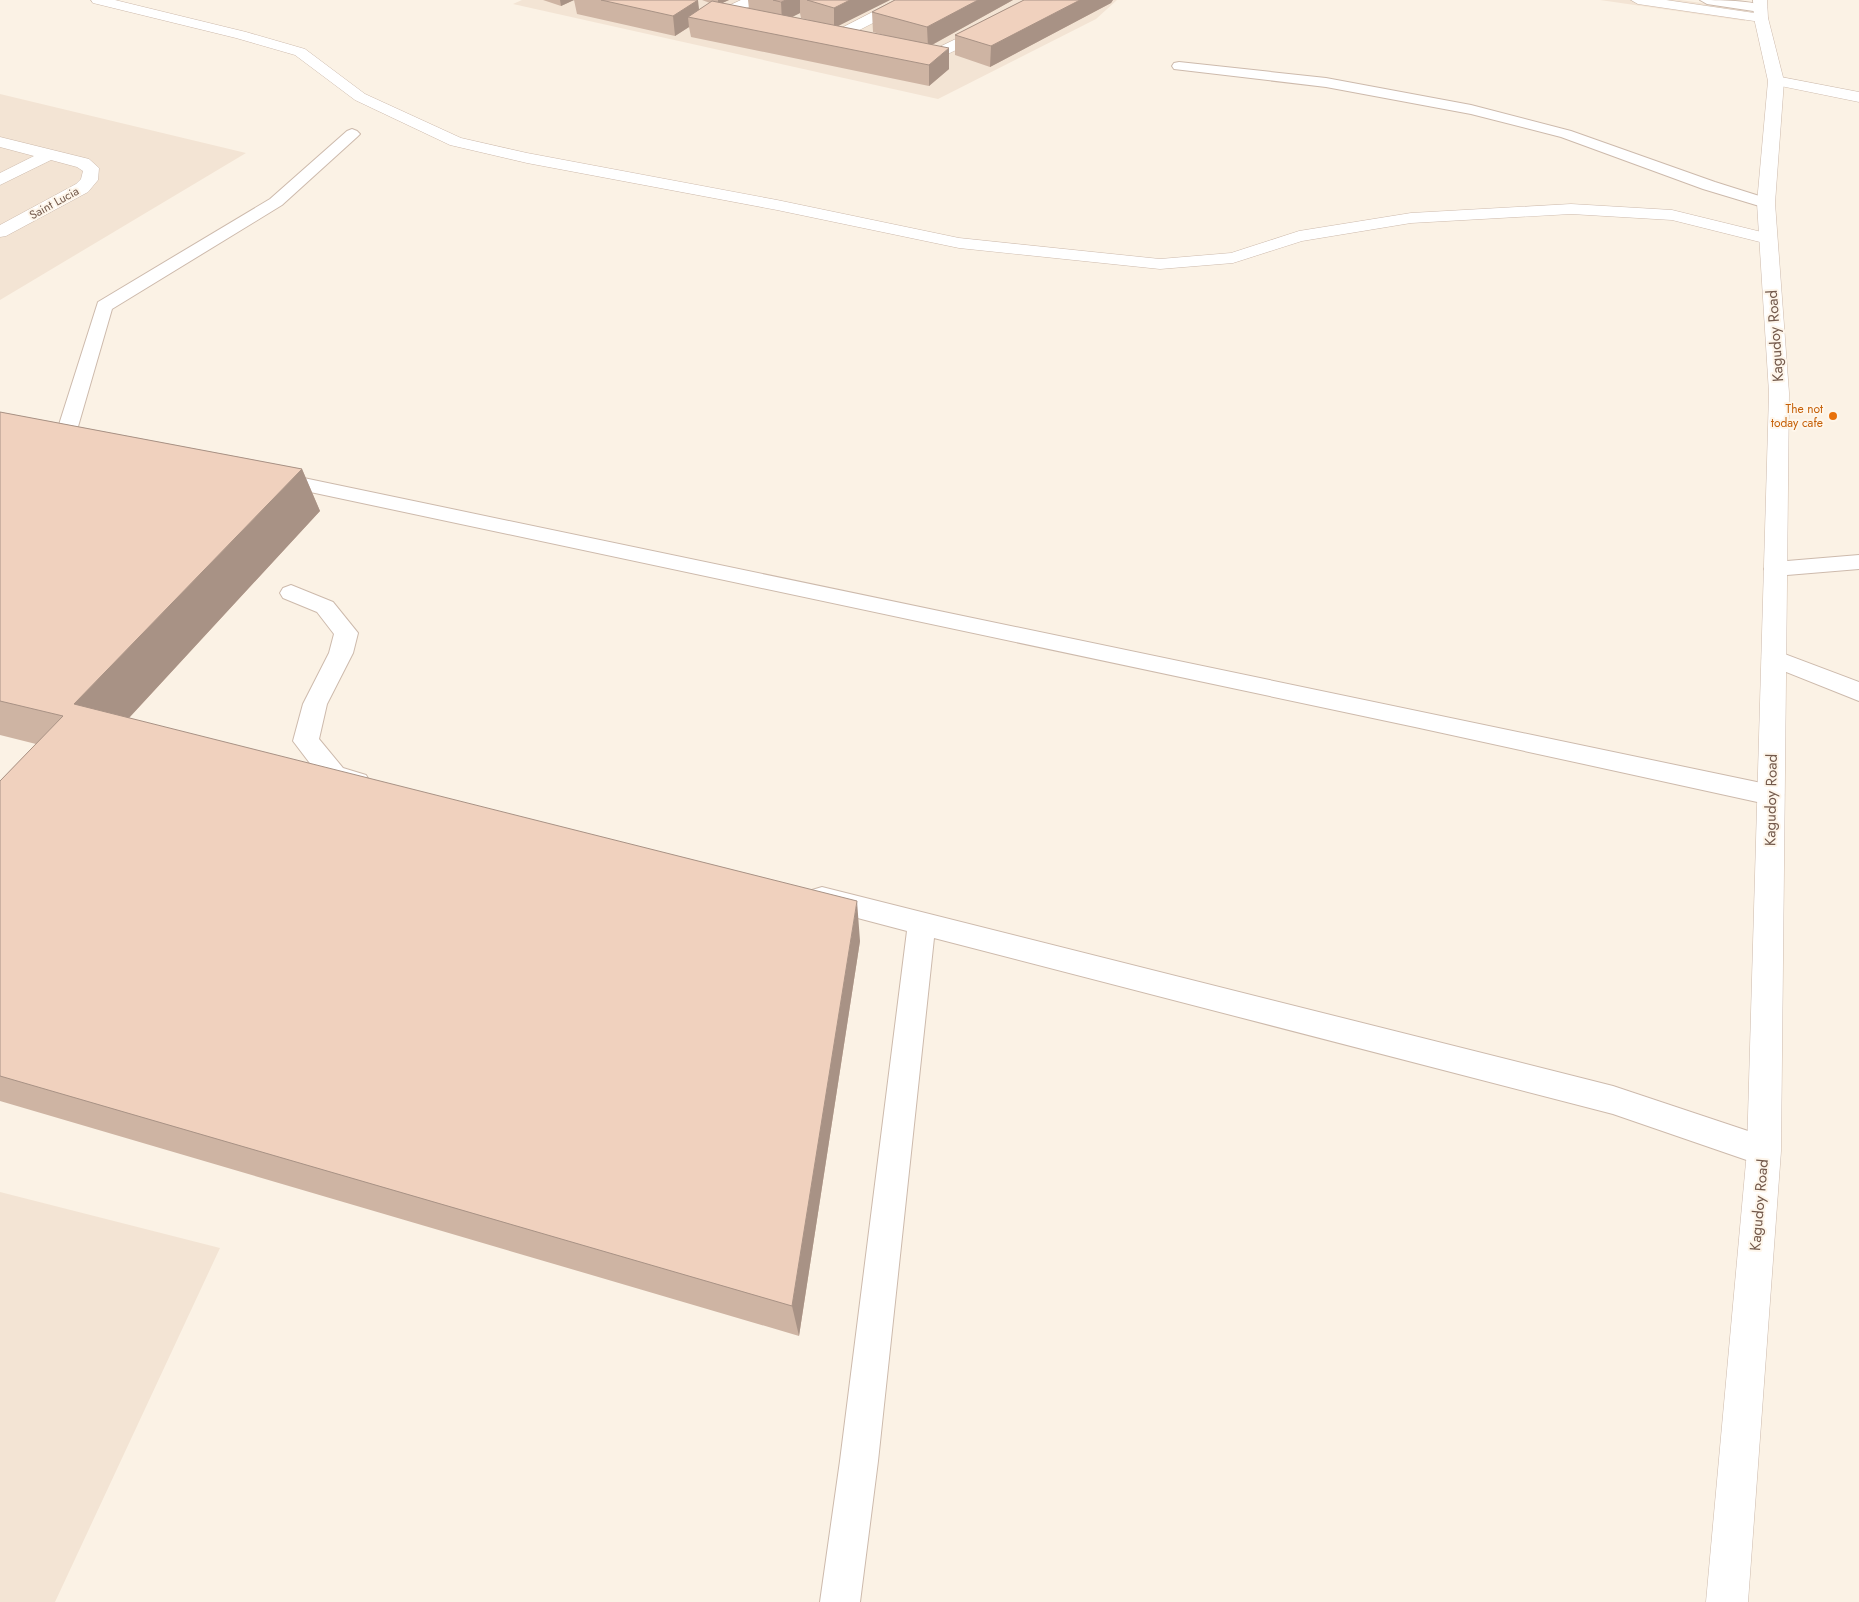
<svg xmlns="http://www.w3.org/2000/svg" width="1859" height="1602" font-family="Jost,sans-serif">
<style>
.residential{fill:#f3e4d4}
.lines{fill:none;stroke-linecap:round;stroke-linejoin:round}
.service-casing{stroke:#cdbaac;stroke-width:2}
.minor-casing{stroke:#cdbaac;stroke-width:1}
.tertiary-casing{stroke:#cdbaac;stroke-width:1}
.service{fill:#fff;fill-rule:evenodd}
.minor{fill:#fff;fill-rule:evenodd}
.tertiary{fill:#fff;fill-rule:evenodd}
.wall{fill:#ceb4a3;fill-rule:evenodd}
.shaded-wall{fill:#a89285}
.building{fill:#f0d1be;stroke:#a89285}
.food-dot{fill:#e8710a;stroke:#fef6eb;stroke-width:2}
.labels{text-anchor:middle;dominant-baseline:central;stroke-width:4;stroke-linejoin:round;paint-order:stroke}
.far-street-label{font-size:12px;fill:#73594b;stroke:#fef6eb}
.far-food-label{font-size:12px;fill:#c56008;stroke:#fef6eb;text-anchor:end}
.street-label{font-size:15px;fill:#73594b;stroke:#fef6eb}
</style>
<rect width="100%" height="100%" fill="#fbf2e5"/>
<path class="residential" d="M522 0H1117L1096 19 938 99 513 4Z
M1600 0H1680L1745 9V21Z
M0 94 246 153 0 300Z
M0 1192 220 1248 55 1602H0Z"/>
<g class="lines">
<g class="service-casing">
<path id="service" d="M1700 0C1714 0 1758 0 1767 8L1760 12 1707 4Z
M1179 62 1326 78 1471 105 1571 131 1715 182 1772 200 1774 203 1772 206 1766 208 1703 189 1561 137 1471 114 1326 87 1174 69 1172 66 1174 63Z
M352 129 357 131 360 134 357 137 282 205 112 309 77 430 99 436 102 440 99 444 92 446 59 438 56 434 98 302 270 199 347 131Z
M275 472 1771 785 1780 788 1784 795 1780 802 1771 805 1415 727 268 483 265 478 268 473Z
M1859 555V569L1775 576 1767 574 1764 569 1767 564 1775 562Z
M291 585 333 602 358 633 353 653 327 704 319 739 343 768 366 775 370 782 366 789 357 792 325 783 293 741 303 704 329 653 334 634 317 612 283 598 280 593 283 588Z
M1774 650 1859 682V701L1766 664 1762 658 1766 652Z
M822 887 1613 1086 1775 1140 1780 1151 1775 1162 1764 1166 1613 1114 934 938 878 1461 860 1602H820L840 1461 907 931 812 906 808 898 812 890Z"/>
</g>
<g class="minor-casing">
<path id="minor" d="M91 0H115L246 32 305 49 365 94 461 138 527 153 777 200 959 238 1160 259 1231 253 1299 231 1411 213 1571 204 1672 210 1774 235 1777 239 1774 243 1768 244 1672 220 1571 214 1411 223 1302 241 1233 263 1160 269 959 248 777 210 527 163 450 145 355 100 295 55 236 38 93 3Z
M741 0H759L757 3 721 20H711L709 17 711 14Z
M896 0H914L912 3 834 43H824L822 40 824 37Z
M1036 0H1051L1042 9 933 61H923L921 58 923 55Z
M1631 0H1666L1761 14 1766 15 1768 18 1766 21 1761 22 1638 4Z
M1776 76 1859 92V102L1771 84 1768 81 1771 78Z
M0 137 89 159 99 168 98 180 88 192 6 236 0 237V225L76 184 81 179 83 171 77 167 51 160 0 185V173L34 156 0 147Z"/>
</g>
<g class="tertiary-casing">
<path id="tertiary" d="M1753 0H1767L1768 18 1784 81 1775 203 1789 393 1781 1151 1748 1602H1706L1747 1151 1769 393 1757 203 1768 81 1754 18Z"/>
</g>
<use href="#service" class="service"/>
<use href="#minor" class="minor"/>
<use href="#tertiary" class="tertiary"/>
</g>
<path class="wall" d="M543 0H697L699 10 710 3 702 0H729L722 3 749 9 748 0H890L838 26 891 37 873 32 872 12 1013 0 932 45 949 69 929 86 691 37 689 27 675 36 577 14 574 0 561 6ZM800 13 801 18 813 21 792 17Z
M1024 0H1113L1111 3 990 67 955 55V35Z
M0 412 302 469 320 511 129 718 860 941 799 1336 0 1101V781L36 744 0 735Z"/>
<path class="shaded-wall" d="M560 0H574L561 6Z
M698 0 700 19 688 17 689 27 675 36 673 16Z
M718 0H729L718 5Z
M786 0H800V13L782 22 781 2Z
M850 0H890L834 28V8Z
M978 0H1013L928 47 927 27Z
M1080 0H1113L1111 3 990 67 991 46Z
M949 48V69L929 86V65Z
M302 469 320 511 103 746 74 704Z
M857 901 860 941 799 1336 792 1306Z"/>
<path class="building" d="M601 0H698L673 16Z
M773 0H786L781 2Z
M807 0H850L834 8Z
M895 0H978L927 27 872 12Z
M1024 0H1080L991 46 955 35Z
M712 1 949 48 929 65 688 17Z
M0 412 302 469 74 704 857 901 792 1306 0 1076V781L63 716 0 701Z"/>
<circle class="food-dot" cx="1833" cy="416" r="5"/>
<g class="labels">
<g class="far-street-label">
<text transform="translate(54 203) rotate(-29)">Saint Lucia</text>
</g>
<g class="far-food-label">
<text x="1823" y="409">The not<tspan x="1823" dy="14">today cafe</tspan></text>
</g>
<g class="street-label">
<text transform="translate(1775 336) rotate(-94)">Kagudoy Road</text>
<text transform="translate(1771 800) rotate(-89)">Kagudoy Road</text>
<text transform="translate(1759 1205) rotate(-85)">Kagudoy Road</text>
</g>
</g>
</svg>
